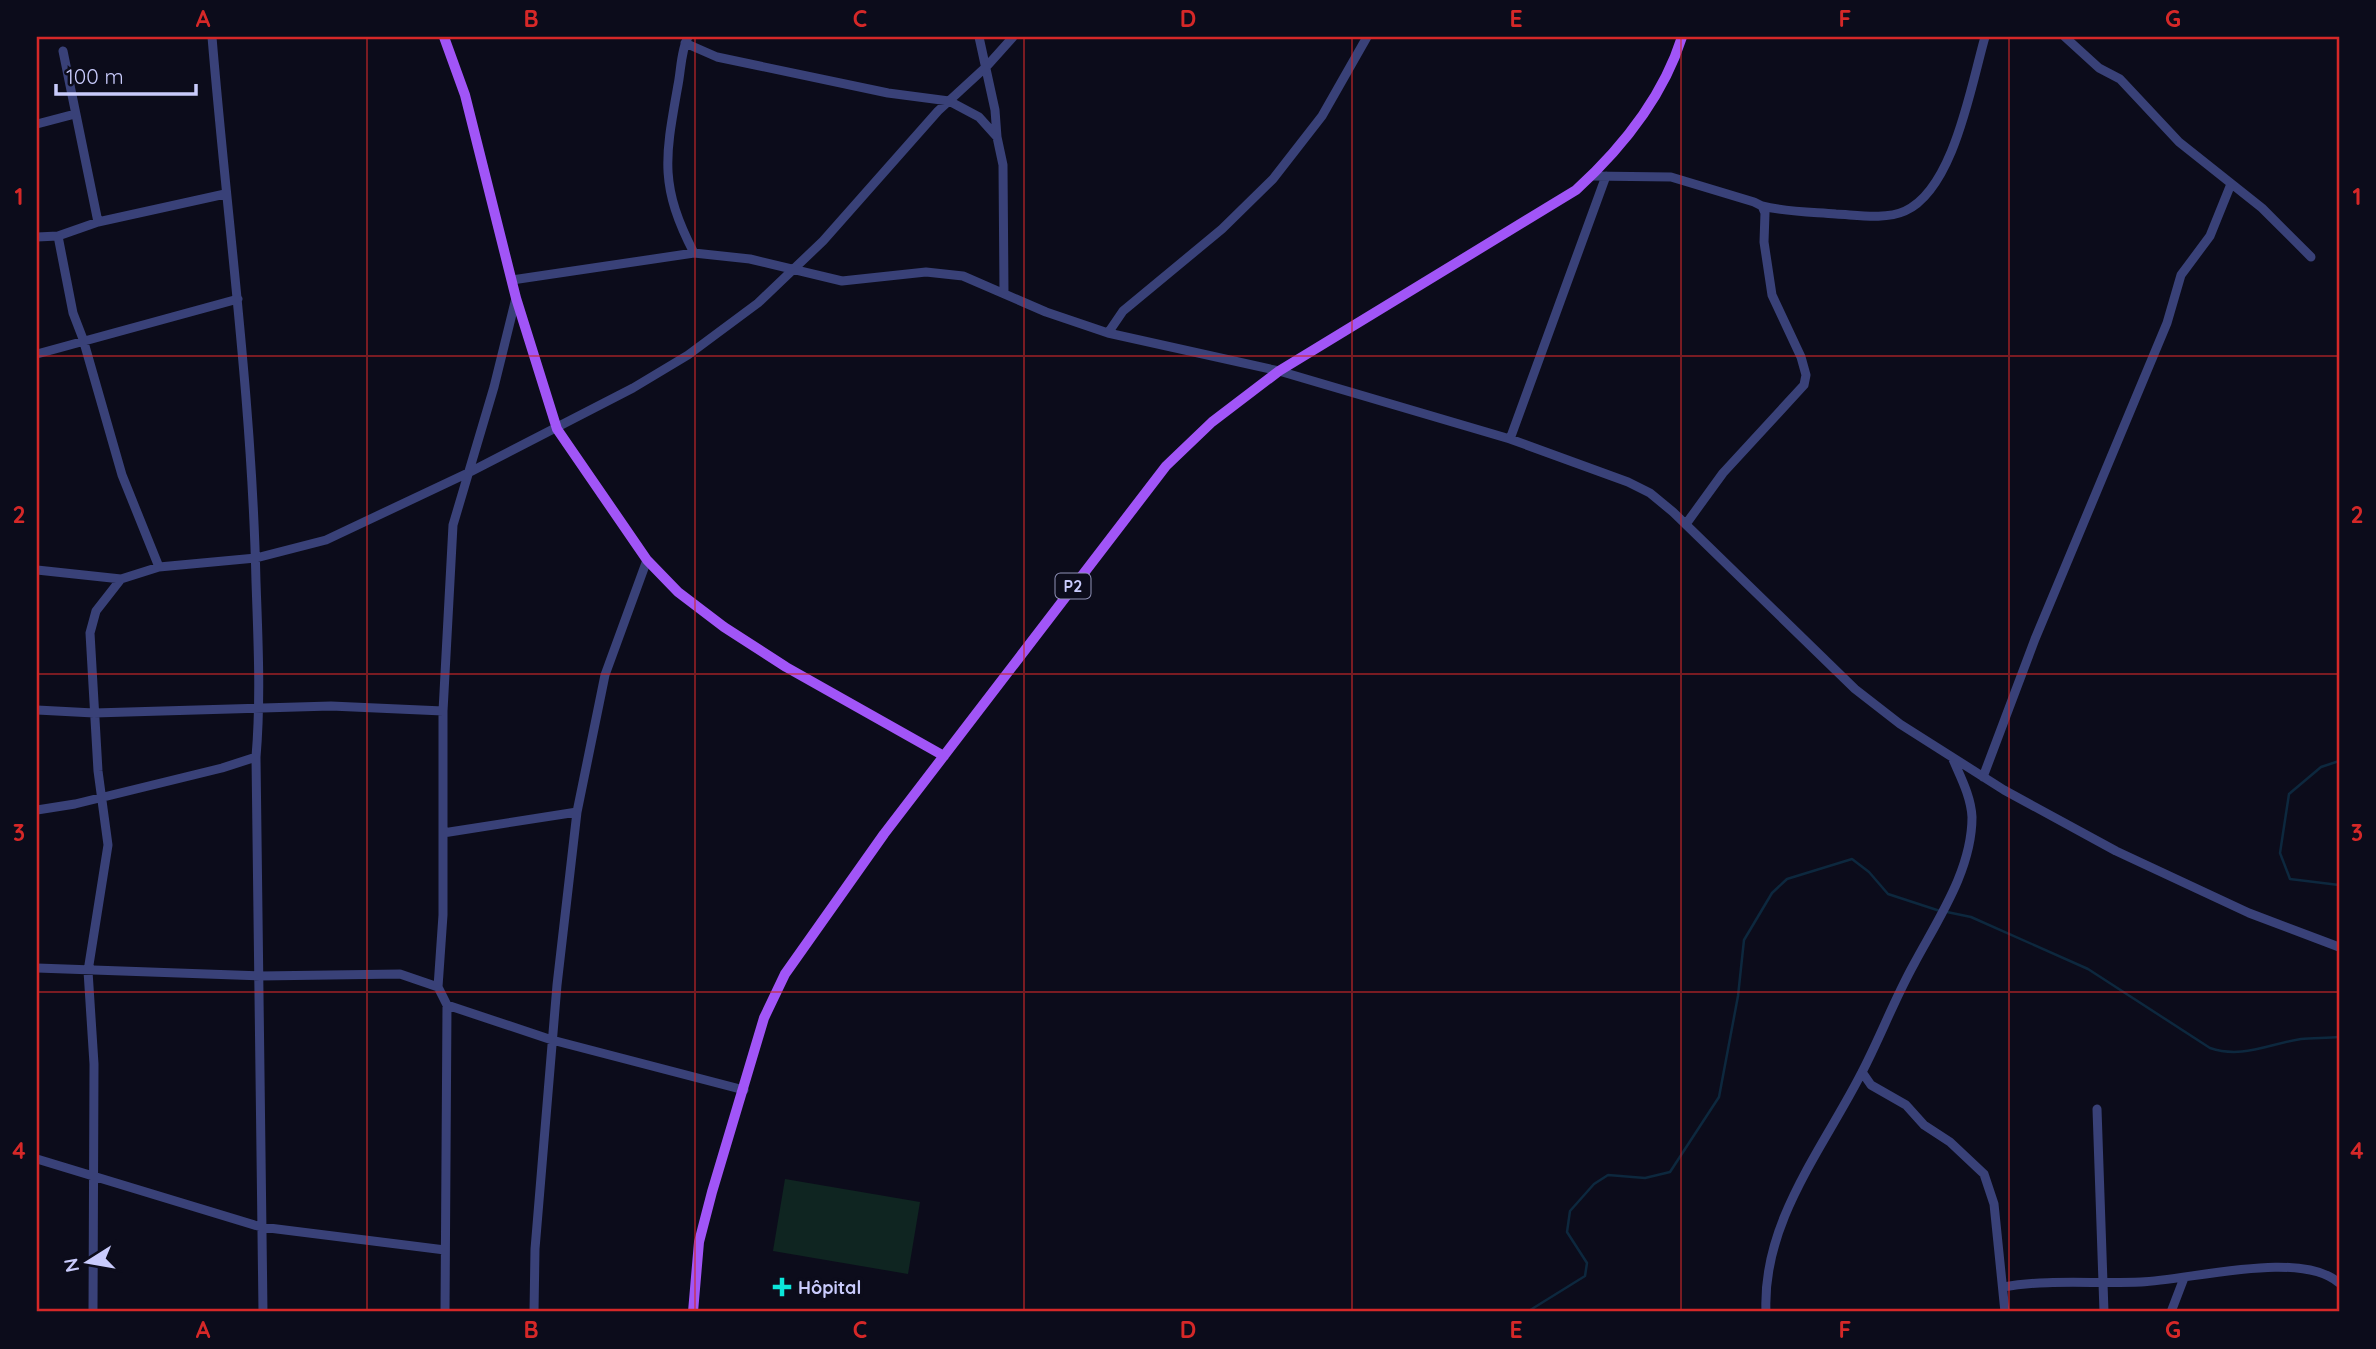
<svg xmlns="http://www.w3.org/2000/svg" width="2376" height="1349" font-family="Quicksand,sans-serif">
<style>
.green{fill:#0f2521}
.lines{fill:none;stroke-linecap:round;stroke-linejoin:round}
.stream{stroke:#0d283e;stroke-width:2.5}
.minor{stroke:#394178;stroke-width:9}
.major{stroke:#a155f7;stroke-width:10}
.grid{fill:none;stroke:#d62828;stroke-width:2;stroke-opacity:0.55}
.poi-dot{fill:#0be7da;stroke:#0c0c1b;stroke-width:2.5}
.labels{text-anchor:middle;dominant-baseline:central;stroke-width:7;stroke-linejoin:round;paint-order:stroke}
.shield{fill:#0c0c1b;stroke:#9092b8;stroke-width:2}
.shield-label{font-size:16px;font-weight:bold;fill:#c9cbfc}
.poi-label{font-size:18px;font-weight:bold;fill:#c9cbfc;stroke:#0c0c1b;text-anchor:start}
.neatline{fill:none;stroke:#d62828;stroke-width:2.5}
.grid-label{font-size:23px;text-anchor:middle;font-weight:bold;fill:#d62828}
</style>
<rect width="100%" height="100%" fill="#0c0c1b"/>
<path class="green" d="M785 1179 920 1202 908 1274 773 1251Z"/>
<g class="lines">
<path class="stream" d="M2339 761 2321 767 2289 794 2280 853 2290 879 2339 885
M1947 912 1971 917 2088 969 2210 1048C2242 1059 2268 1044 2301 1039 2313 1038 2327 1038 2339 1037
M1527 1312 1585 1276 1587 1263 1567 1232 1570 1211 1594 1184 1608 1175 1645 1178 1670 1172 1719 1097 1738 996 1744 940 1772 893 1787 879 1852 859 1869 872 1888 894 1940 911"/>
<path class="minor" d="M212 37C227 219 252 399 256 582 258 640 261 698 256 757L263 1312
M688 37C681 50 681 70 678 85 665 158 659 185 694 253
M979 37 995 110 997 137
M2065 37 2099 68 2120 79 2179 142 2262 208 2311 257
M685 43 717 57 888 93 949 101 979 117 997 137 1003 165 1004 293
M63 51 98 222
M37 124 75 114
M1591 176 1671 177 1754 202 1762 206 1765 213 1764 242 1772 295 1801 357 1806 375 1804 385 1723 473 1686 524
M1762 206C1787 212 1811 212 1836 214 1857 215 1885 220 1905 211 1954 189 1971 85 1985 37
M58 236 73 313 83 339 122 475 159 567
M37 237 58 236 98 222 225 194
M512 280 694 253 750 259 842 281 926 272 963 276 1046 312 1108 333 1279 371 1510 439 1628 482 1650 493 1673 512 1855 689 1900 724 2004 790 2116 851 2249 913 2339 947
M1108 333 1123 311 1222 229 1273 179 1322 116 1367 37
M37 354 238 299
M1510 439 1606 176
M37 570 121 579 159 567 256 558 326 540 470 472 633 388 688 355 758 303 823 241 938 111 987 66 1013 37
M37 710 94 713 331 706 443 711
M1983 777 2035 639 2167 323 2181 275 2210 236 2231 184
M37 810 75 804 222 768 256 757
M443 833 577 812
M37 968 260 976 400 974 438 987
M447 1005 552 1040 744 1090
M1862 1072 1871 1085 1906 1105 1924 1125 1950 1142 1984 1174 1994 1204 2005 1312
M2097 1109 2104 1312
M37 1159 261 1227 445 1250
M2003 1287C2049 1279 2094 1284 2141 1282 2191 1280 2301 1249 2339 1283
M93 1312 94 1064 88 971 108 845 98 771 90 633 96 611 121 579
M445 1312 447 1005 438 987 443 915V711L453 525 494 387 516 298
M534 1312 535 1249 557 985 577 812 605 675 647 560
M1766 1312C1762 1223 1822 1150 1861 1074 1880 1038 1894 1000 1914 964 1938 919 1972 870 1972 817 1971 796 1960 776 1952 757
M2171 1312 2184 1278"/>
<path class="major" d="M444 37 465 95 516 298 557 429 647 560 678 592 724 627 786 667 944 756
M693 1312 699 1242 712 1192 764 1018 785 974 884 834 1166 466 1212 422 1279 371 1576 190C1622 148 1663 97 1682 37"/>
</g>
<path class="grid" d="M367 37V1312M695 37V1312M1024 37V1312M1352 37V1312M1681 37V1312M2009 37V1312M37 356H2339M37 674H2339M37 992H2339"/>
<path class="poi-dot" d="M778.5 1276.5h7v7h7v7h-7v7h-7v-7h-7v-7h7z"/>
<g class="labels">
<rect class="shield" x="1055.5" y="573.5" width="35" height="25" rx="5"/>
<g class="shield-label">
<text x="1073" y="586">P2</text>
</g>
<g class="poi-label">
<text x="798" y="1287">Hôpital</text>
</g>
</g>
<rect width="2376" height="1349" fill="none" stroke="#0c0c1b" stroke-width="77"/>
<g transform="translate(88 1262) rotate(259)" stroke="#0c0c1b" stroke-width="5" paint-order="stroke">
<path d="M0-5L12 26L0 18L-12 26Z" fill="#c9cbfc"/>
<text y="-10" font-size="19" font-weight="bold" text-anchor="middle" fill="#c9cbfc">N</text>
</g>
<path d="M56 84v10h140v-10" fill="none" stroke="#c9cbfc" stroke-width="3.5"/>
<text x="66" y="84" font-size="21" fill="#c9cbfc" stroke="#0c0c1b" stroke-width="5" paint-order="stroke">100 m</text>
<rect x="38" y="38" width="2300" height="1272" class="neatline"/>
<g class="grid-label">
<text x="203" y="27">A</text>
<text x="531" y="27">B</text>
<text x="860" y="27">C</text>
<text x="1188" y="27">D</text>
<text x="1516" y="27">E</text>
<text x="1845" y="27">F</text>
<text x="2173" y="27">G</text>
<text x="19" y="205">1</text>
<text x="2357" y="205">1</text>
<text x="19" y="523">2</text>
<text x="2357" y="523">2</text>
<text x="19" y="841">3</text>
<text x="2357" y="841">3</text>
<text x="19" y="1159">4</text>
<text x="2357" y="1159">4</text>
<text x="203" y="1338">A</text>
<text x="531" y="1338">B</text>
<text x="860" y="1338">C</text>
<text x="1188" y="1338">D</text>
<text x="1516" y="1338">E</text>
<text x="1845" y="1338">F</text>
<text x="2173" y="1338">G</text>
</g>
</svg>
